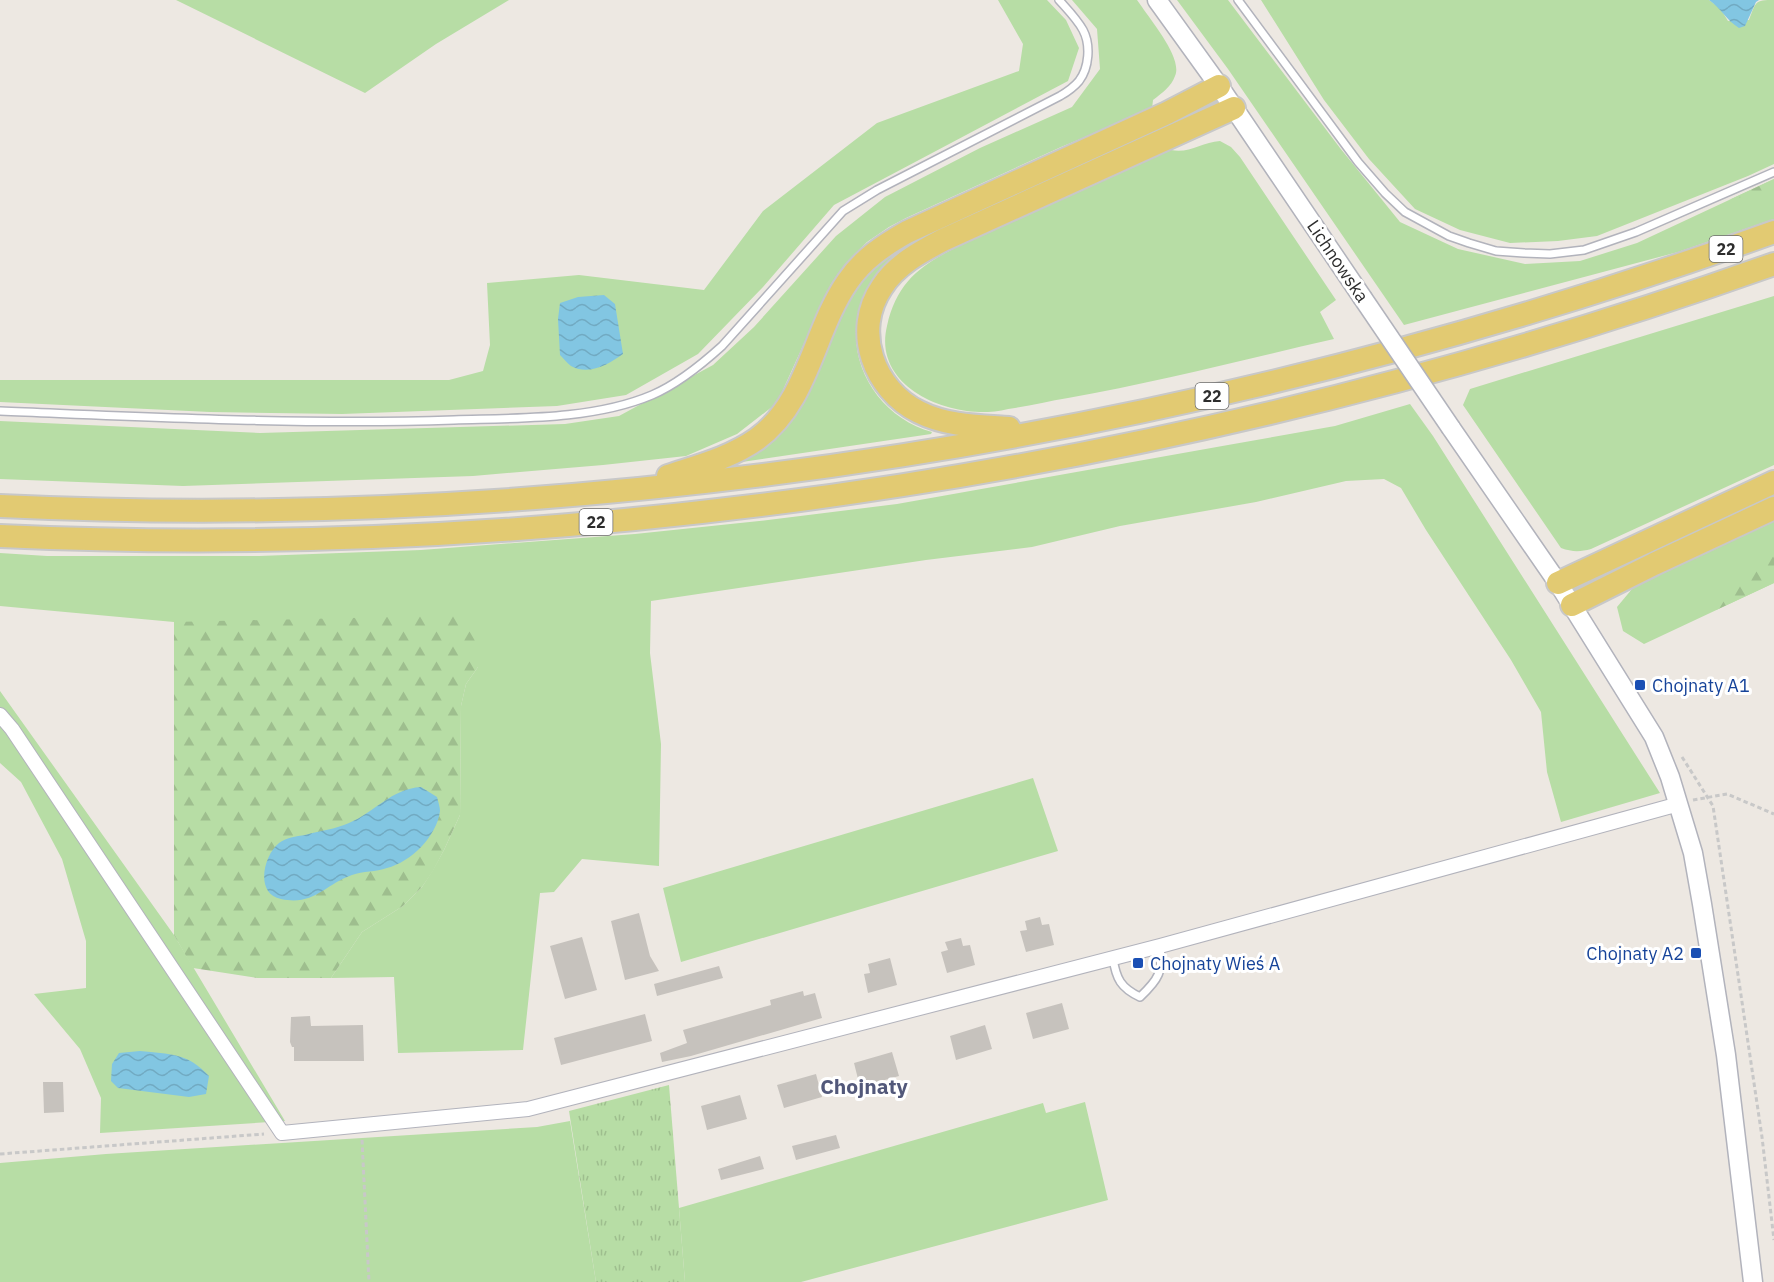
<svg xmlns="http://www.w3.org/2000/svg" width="1774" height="1282" font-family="'IBM Plex Sans',sans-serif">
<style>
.grass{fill:#b7dda5}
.forest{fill:url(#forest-firs)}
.park{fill:url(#park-tufts)}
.water{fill:url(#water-waves)}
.building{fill:#c6c2bd}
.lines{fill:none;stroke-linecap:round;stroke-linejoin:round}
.service-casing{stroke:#b2b3bc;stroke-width:10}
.minor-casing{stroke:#b2b3bc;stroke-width:16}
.tertiary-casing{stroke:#b2b3bc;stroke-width:21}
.primary-casing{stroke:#c8c8c8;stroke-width:26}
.path{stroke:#c8c8c8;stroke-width:3;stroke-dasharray:4.5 3;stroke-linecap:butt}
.service{stroke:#fff;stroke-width:7}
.minor{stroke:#fff;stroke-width:14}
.tertiary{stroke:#fff;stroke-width:18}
.primary{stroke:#e2ca72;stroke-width:22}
.tertiary-bridge-casing{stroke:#b2b3bc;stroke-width:21;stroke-linecap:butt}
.tertiary-bridge{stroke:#fff;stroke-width:18}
.transit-dot{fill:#1a4fb4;stroke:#fff;stroke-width:2}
.labels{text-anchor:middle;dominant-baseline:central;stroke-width:6;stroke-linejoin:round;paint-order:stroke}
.shield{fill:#fff;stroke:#6c6c6c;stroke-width:1.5}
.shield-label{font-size:16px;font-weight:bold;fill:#2d2d2d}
.street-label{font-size:18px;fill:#2d2d2d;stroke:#fff}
.transit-label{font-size:18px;fill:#164399;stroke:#fff;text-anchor:start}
.quarter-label{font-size:21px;font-weight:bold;fill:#52587a;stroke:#fff}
</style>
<defs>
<pattern id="forest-firs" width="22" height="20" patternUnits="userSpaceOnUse" patternTransform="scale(1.5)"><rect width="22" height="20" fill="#b7dda5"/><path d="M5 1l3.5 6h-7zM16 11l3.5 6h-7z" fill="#9ebe8e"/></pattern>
<pattern id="park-tufts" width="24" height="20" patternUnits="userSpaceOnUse" patternTransform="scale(1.5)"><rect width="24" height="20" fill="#b7dda5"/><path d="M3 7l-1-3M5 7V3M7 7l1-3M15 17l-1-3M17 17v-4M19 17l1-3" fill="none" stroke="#9ebe8e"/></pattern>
<pattern id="water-waves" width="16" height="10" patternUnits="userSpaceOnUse" patternTransform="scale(1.5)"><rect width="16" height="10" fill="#82c6e2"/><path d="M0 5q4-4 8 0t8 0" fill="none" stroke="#71aac2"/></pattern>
</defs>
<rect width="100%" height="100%" fill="#ede8e2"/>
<path class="grass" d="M176 0H509L436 44 365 93Z
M998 0H1047L1066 20 1079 48 1068 81 834 205 763 287 698 354 626 395 557 406 342 414 210 412 0 402V380H449L483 371 490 345 487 283 579 275 704 290 763 211 877 123 1019 71 1023 44Z
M1072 0H1137L1142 7C1152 22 1183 59 1175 76 1171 87 1162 93 1153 100L1152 109 1061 147 906 218 889 227 867 242 848 261 831 284 777 403 737 434 686 456 603 465 473 476 183 486 0 479V421L260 433 565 424 619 416 713 365 754 327 836 236 885 197 980 148 1072 107 1100 69 1097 29Z
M1177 0H1228L1340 148 1400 222 1458 249 1525 264 1580 261 1637 243 1774 179V219L1678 252 1404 325 1228 69Z
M1261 0H1709L1720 8 1728 21 1749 20C1756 2 1754 0 1774 0V164L1748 176 1597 236 1558 241 1510 243 1460 230 1415 209 1369 159 1324 100Z
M1134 138V142L946 231 864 299C839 354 876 417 932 432L931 434 735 463 829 334 866 273 905 242Z
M1220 141 1231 147 1240 157 1336 300 1320 312 1334 339C1246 359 1157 382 1068 398 1050 401 1033 405 1015 408 1006 409 997 412 988 412 940 414 873 384 887 326 898 276 928 261 971 240L1171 150C1189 154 1202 142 1220 141Z
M1774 296V465L1591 549C1580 552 1572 552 1561 548L1463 405 1470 389Z
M1410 404 1433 436 1660 793 1561 822 1547 772 1541 712 1511 660 1426 530 1401 488 1384 479 1346 481 1256 502 1120 526 1032 547 926 560 651 601 650 653 661 744 659 866 582 859 554 892 540 893 523 1050 398 1053 394 977 331 978 362 932 403 906 422 887 433 870 444 850 460 815 461 706 466 684 478 667 174 622 0 606V553L47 556H259L421 550 635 534 768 520 897 504 1228 445 1335 426Z
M1774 520V583L1644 644 1623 631 1617 607 1637 583Z
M0 691 174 935 285 1121 100 1133 101 1098 80 1049 34 994 86 988V941L62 859 21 782 0 763Z
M1033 778 1058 851 681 962 663 888Z
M1085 1102 1108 1200 801 1282H685L679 1208 1043 1103 1046 1113Z
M570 1121 596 1282H0V1163L106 1154 537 1127Z"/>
<path class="forest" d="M1774 179V189L1729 200Z
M1774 556V583L1716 610 1736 573Z
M475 615 478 667 466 684 461 706 460 815 444 850 433 871 422 887 403 906 362 932 331 978H257L193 968 174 935V622Z"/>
<path class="park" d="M669 1085 685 1282H596L569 1111Z"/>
<path class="water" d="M1709 0H1759L1756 2 1745 26 1739 28C1726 20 1721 8 1709 0Z
M604 295 615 304 623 354C609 364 589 376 571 366 567 363 563 358 560 355L558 319 560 303 578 297Z
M421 787 437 797C438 801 440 807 440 811 437 836 411 862 387 868 376 872 363 871 352 875 324 885 314 906 281 899 255 894 263 856 279 843 286 838 296 836 305 835 319 831 336 829 349 823 375 812 391 789 421 787Z
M140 1051C170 1054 188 1053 209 1076L206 1094 189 1097 118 1088 111 1081 112 1064 119 1053Z"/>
<path class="building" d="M639 913 650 956 659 971 625 980 611 921Z
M1040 917 1042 925 1049 924 1054 945 1026 952 1020 931 1027 930 1025 921Z
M582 937 597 990 565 999 550 946Z
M961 938 963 946 970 945 975 965 947 973 941 952 948 950 945 942Z
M890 958 897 985 868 993 864 974 870 973 868 964Z
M719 966 723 978 657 996 654 984Z
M803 991 804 996 815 993 822 1018 691 1056 662 1062 660 1053 687 1043 683 1030 771 1005 770 1000Z
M1062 1003 1069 1029 1033 1039 1026 1013Z
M645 1014 652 1041 561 1065 554 1038Z
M310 1016 311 1026 363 1025 364 1061H294V1047H292L290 1042 291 1017Z
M985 1025 992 1049 956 1060 950 1036Z
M892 1052 899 1076 860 1087 854 1063Z
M816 1074 822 1097 784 1108 777 1085Z
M43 1082H63L64 1112 44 1113Z
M740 1095 747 1119 707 1130 701 1106Z
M836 1135 840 1148 796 1160 792 1146Z
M760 1156 764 1169 721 1180 718 1169Z"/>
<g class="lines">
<g class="service-casing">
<path id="service" d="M1238 0 1358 162 1385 193 1405 212 1449 236 1469 243 1496 251 1524 253 1550 254 1584 250 1636 232 1774 172
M0 411C151 417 303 425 454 420 517 418 593 420 652 395 678 384 701 365 722 346L843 211 877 190 1060 96C1067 92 1074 87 1079 81 1089 68 1091 45 1083 30 1077 19 1067 9 1059 0
M1113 958C1116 979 1121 988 1140 997 1159 979 1163 972 1160 946"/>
</g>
<g class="minor-casing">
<path id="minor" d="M0 715 12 729 282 1133 528 1109 1160 946 1679 804"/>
</g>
<g class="tertiary-casing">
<path id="tertiary" d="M1157 0 1219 86 1362 297
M1451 428 1558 583 1654 737 1670 777 1693 853 1702 904 1726 1055 1753 1282"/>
</g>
<g class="primary-casing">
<path id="primary" d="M1009 428C978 426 947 426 919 412 874 390 852 331 882 287 896 265 920 252 943 240L1234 108
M668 476C698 466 730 458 757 439 809 401 813 331 848 281 863 259 884 245 907 232L1167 113 1219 86
M0 506C601 534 1209 435 1774 232
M0 536C602 563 1208 465 1774 264
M1558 583 1774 482
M1572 605 1654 564 1774 508"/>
</g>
<path class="path" d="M1682 757 1713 806 1762 1137 1774 1240
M1693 800 1727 794 1774 814
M362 1140 369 1282
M0 1154 264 1134"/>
<use href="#service" class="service"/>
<use href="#minor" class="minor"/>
<use href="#tertiary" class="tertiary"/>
<use href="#primary" class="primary"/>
<g class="tertiary-bridge-casing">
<path id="tertiary-bridge" d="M1362 297 1451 428"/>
</g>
<use href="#tertiary-bridge" class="tertiary-bridge"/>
</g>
<g class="transit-dot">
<rect x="1634" y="679" width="12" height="12" rx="3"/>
<rect x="1690" y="947" width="12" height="12" rx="3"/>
<rect x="1132" y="957" width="12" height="12" rx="3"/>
</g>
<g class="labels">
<g class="shield">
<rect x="1709.5" y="236" width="33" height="26" rx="4.5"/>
<rect x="1195.5" y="383" width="33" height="26" rx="4.5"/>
<rect x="579.5" y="509" width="33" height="26" rx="4.5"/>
</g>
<g class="shield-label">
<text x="1726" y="249">22</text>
<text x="1212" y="396">22</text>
<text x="596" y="522">22</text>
</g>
<g class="street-label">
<text transform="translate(1338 261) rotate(56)">Lichnowska</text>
</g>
<g class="transit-label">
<text x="1652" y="685">Chojnaty A1</text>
<text x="1684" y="953" text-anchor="end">Chojnaty A2</text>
<text x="1150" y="963">Chojnaty Wieś A</text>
</g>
<g class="quarter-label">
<text x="864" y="1086">Chojnaty</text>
</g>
</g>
</svg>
